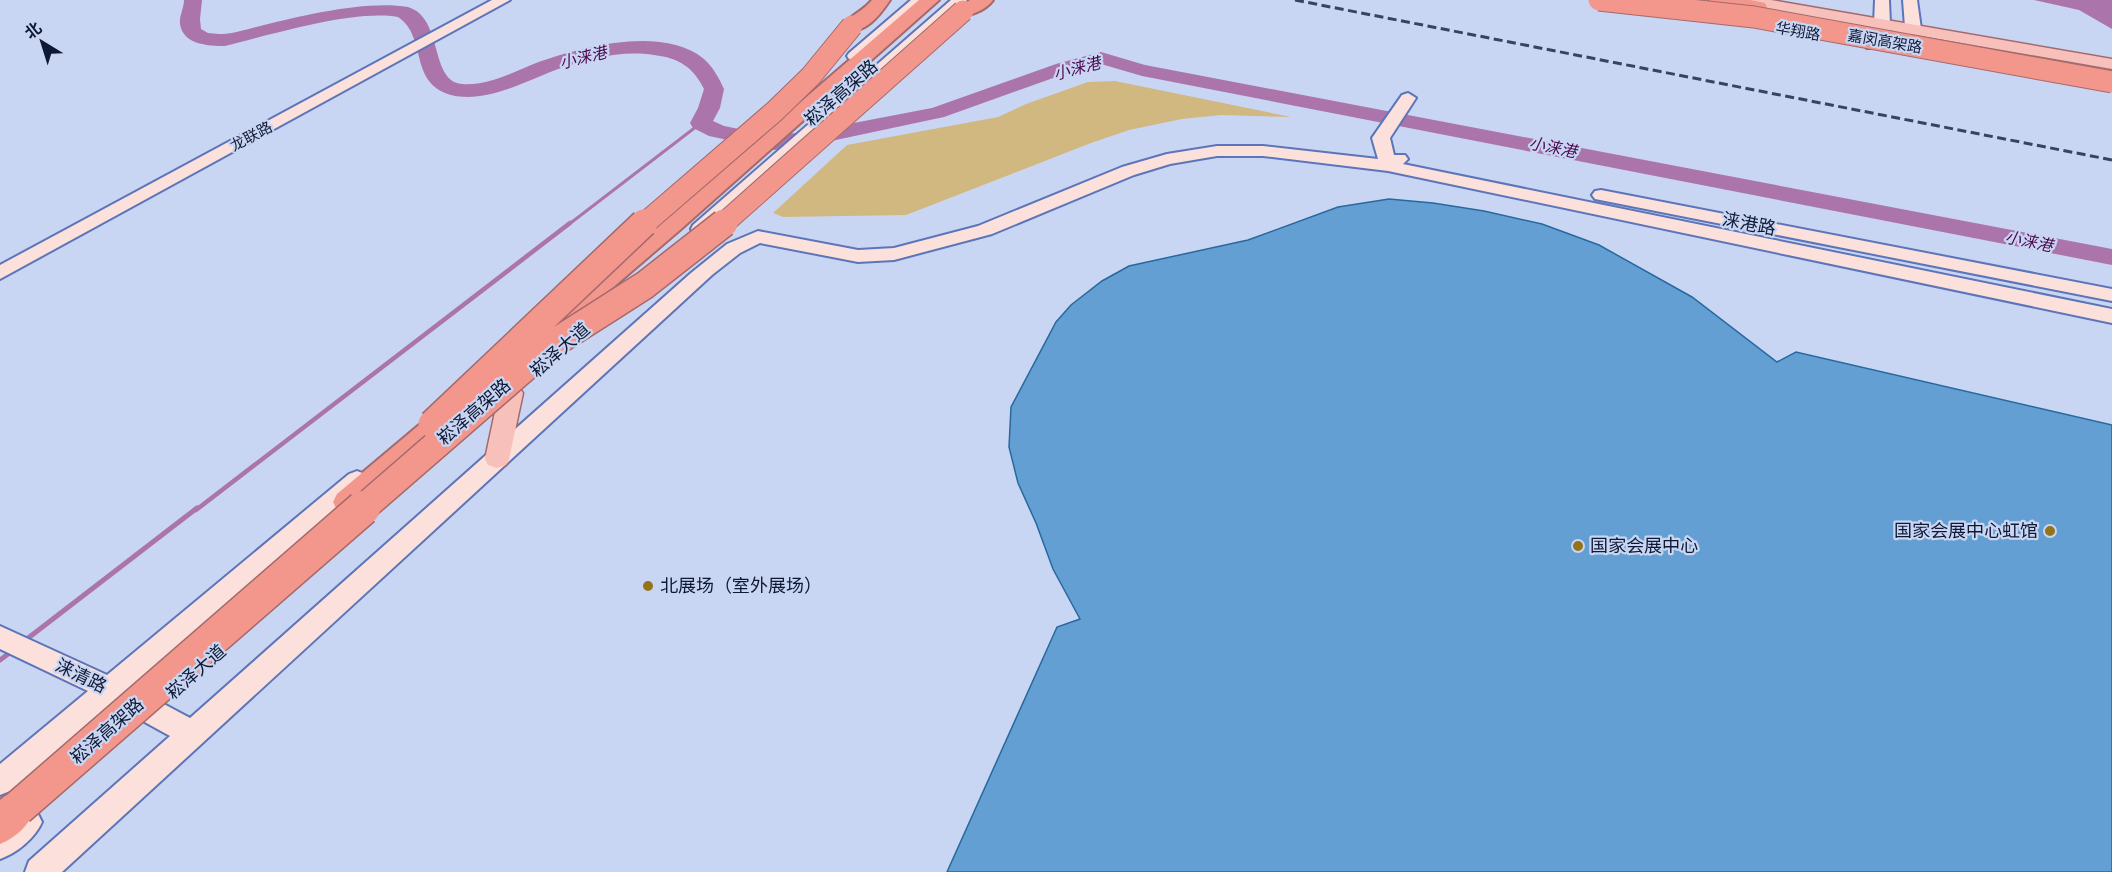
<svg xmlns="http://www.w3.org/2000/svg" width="2112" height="872" font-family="'Libre Baskerville','Noto Sans SC',serif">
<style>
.green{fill:#d0b880}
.water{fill:#ab75ab}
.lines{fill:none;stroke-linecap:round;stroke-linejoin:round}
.stream-far2{stroke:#ab75ab;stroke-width:3}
.stream-far1{stroke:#ab75ab;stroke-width:4.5}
.stream{stroke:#ab75ab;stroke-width:5}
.river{fill:#ab75ab;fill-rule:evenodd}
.building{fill:#649fd4;stroke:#27699e;stroke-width:1.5}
.secondary-casing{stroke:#5b75b8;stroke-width:4}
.primary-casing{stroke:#a36a6d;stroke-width:3}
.highway-casing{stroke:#a36a6d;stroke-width:4}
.secondary{fill:#fbe0dc;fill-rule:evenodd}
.primary{fill:#f8c0ba;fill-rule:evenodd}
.highway{fill:#f3968c;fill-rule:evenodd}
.rail{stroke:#39435f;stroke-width:3;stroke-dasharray:9 4.5;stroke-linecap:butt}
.highway-bridge-far2-casing{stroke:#a36a6d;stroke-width:23;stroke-linecap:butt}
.highway-bridge-far1-casing{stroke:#a36a6d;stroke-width:30;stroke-linecap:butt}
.highway-bridge-casing{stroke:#a36a6d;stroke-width:37;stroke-linecap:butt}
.highway-bridge-far2{stroke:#f3968c;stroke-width:21}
.highway-bridge-far1{stroke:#f3968c;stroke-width:27}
.highway-bridge{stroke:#f3968c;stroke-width:34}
.poi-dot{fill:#94741b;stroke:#c9d6f3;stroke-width:2}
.labels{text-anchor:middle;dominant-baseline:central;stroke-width:4.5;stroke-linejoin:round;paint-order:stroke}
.far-street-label{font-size:15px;fill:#0f1934;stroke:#c9d6f3}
.far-water-label{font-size:16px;font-style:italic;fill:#4b054d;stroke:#c9d6f3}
.street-label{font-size:18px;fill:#0f1934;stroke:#c9d6f3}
.poi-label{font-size:18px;fill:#0f1934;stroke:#c9d6f3;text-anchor:start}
</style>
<rect width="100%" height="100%" fill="#c9d6f3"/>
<path class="green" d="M1115 81 1291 117 1221 115 1182 119 1129 130 1091 143 906 215 783 217 773 213 847 145 998 117 1026 104 1088 82Z"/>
<path class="water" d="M2034 0H2112V29L2079 10Z"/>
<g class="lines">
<path class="stream-far2" d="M568 225 701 123"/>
<path class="stream-far1" d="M196 510 570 223"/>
<path class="stream" d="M23 642 197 508
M0 660 12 651"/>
<path class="river" d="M184 0H202L200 19 201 29 208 33 219 34C234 34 250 28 264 25 304 15 368 0 408 7 444 18 429 81 462 84 487 86 514 72 536 63 582 47 662 25 704 59 713 67 719 78 724 89L720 108 713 121 724 126 774 136 817 130 932 108 1056 64 1101 52 1145 65 2112 249V265L1142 76 1101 64 1070 72 944 117 817 144 774 150 709 136 693 128 690 123 698 108 704 89C693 67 679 58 654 55 622 50 591 58 561 68 528 80 486 104 451 95 408 83 428 37 398 17 354 9 270 35 225 46 209 46 183 45 180 24 179 16 184 8 184 0Z"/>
</g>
<path class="building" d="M1389 199 1433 203 1484 211 1542 224 1599 245 1692 297 1777 362 1796 352 2112 425V872H947L1057 627 1080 619 1053 569 1036 523 1018 483 1009 447 1011 407 1056 322 1071 305 1102 281 1129 266 1248 240 1338 207Z"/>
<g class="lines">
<g class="secondary-casing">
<path id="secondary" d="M492 0H510L0 279V265Z
M911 0H927L861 59H849L847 56 849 53Z
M951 0H967L707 233H693L691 229 693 225Z
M1875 0H1889L1890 24 1885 34 1905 27 1903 0H1917L1921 29 1918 32 1877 48H1867L1864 45 1874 24Z
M1408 93 1416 98 1390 138 1394 155H1405L1408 159 1403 164 2112 309V323L1388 171 1263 156H1217L1170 164 1134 175 992 234 894 260 858 262 760 243 740 253 712 275 62 872H25L29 861 170 736 112 704 10 791 0 795V764L88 691 0 649V626L107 675 349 474 357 471 365 474 369 480 365 486 132 687 190 718 691 273 727 244 758 231 858 250 894 248 978 226 1122 167 1167 154 1217 146H1263L1378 159 1372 138 1402 95Z
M1601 190 2112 289V301L1595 199 1592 195 1595 191Z
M27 808 37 812 42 822C35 838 17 853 0 859V826L17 812Z"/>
</g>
<g class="primary-casing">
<path id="primary" d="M1736 0H1771L2112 59V69L1744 5Z
M511 385 519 387 523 393 509 459 506 465 497 468 488 465 485 459 499 393 503 387Z"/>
</g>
<g class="highway-casing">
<path id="highway" d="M872 0H890C880 15 865 35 845 30L842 26C851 15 863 11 872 0Z
M919 0H939L681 229 561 332 552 335 543 332 539 326 543 320 665 219Z
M970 0H993C986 10 968 18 956 15L954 11Z
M1709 0H1750L1765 3 1767 7 1765 11 1758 13 1711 4Z
M454 401 464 404 468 411 464 418 359 510 348 514 337 510 333 502 337 494 444 404Z
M18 791 31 796 36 808C29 825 17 837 0 844V800L5 796Z"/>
</g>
<use href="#secondary" class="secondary"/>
<use href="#primary" class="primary"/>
<use href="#highway" class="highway"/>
<path class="rail" d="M1295 0 2112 160"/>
<g class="highway-bridge-far2-casing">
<path id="highway-bridge-far2" d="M1599 0 1754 17 2112 82
M643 225 775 111 811 76 852 26
M722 225 963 11"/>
</g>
<g class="highway-bridge-far1-casing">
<path id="highway-bridge-far1" d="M432 424 644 223
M361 510 551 345 645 285 724 223"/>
</g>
<g class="highway-bridge-casing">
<path id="highway-bridge" d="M18 808 363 508"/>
</g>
<use href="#highway-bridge-far2" class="highway-bridge-far2"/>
<use href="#highway-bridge-far1" class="highway-bridge-far1"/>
<use href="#highway-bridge" class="highway-bridge"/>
</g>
<g class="poi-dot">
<circle cx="2050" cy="531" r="6"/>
<circle cx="1578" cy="546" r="6"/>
<circle cx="648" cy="586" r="6"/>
</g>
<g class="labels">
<g class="far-street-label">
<text transform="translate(1798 31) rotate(10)">华翔路</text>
<text transform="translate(1885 41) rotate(10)">嘉闵高架路</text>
<text transform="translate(251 136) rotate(-28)">龙联路</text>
</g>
<g class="far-water-label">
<text transform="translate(583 57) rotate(-14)">小涞港</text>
<text transform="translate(1077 68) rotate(-15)">小涞港</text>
<text transform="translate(1553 147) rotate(11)">小涞港</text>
<text transform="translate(2029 241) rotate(11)">小涞港</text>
</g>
<g class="street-label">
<text transform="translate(841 93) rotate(-41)">崧泽高架路</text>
<text transform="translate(1749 224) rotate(11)">涞港路</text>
<text transform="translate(560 350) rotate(-41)">崧泽大道</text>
<text transform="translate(474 412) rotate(-41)">崧泽高架路</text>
<text transform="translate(196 672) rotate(-41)">崧泽大道</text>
<text transform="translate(81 676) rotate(26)">涞清路</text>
<text transform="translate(107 731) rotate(-41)">崧泽高架路</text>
</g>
<g class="poi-label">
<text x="2038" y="531" text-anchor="end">国家会展中心虹馆</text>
<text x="1590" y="546">国家会展中心</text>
<text x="660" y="586">北展场（室外展场）</text>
</g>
</g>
<g transform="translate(42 42) rotate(322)" stroke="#c9d6f3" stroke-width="4.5" paint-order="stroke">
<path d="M0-4.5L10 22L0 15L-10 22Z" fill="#0f1934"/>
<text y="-9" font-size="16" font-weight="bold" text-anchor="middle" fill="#0f1934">北</text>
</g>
</svg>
